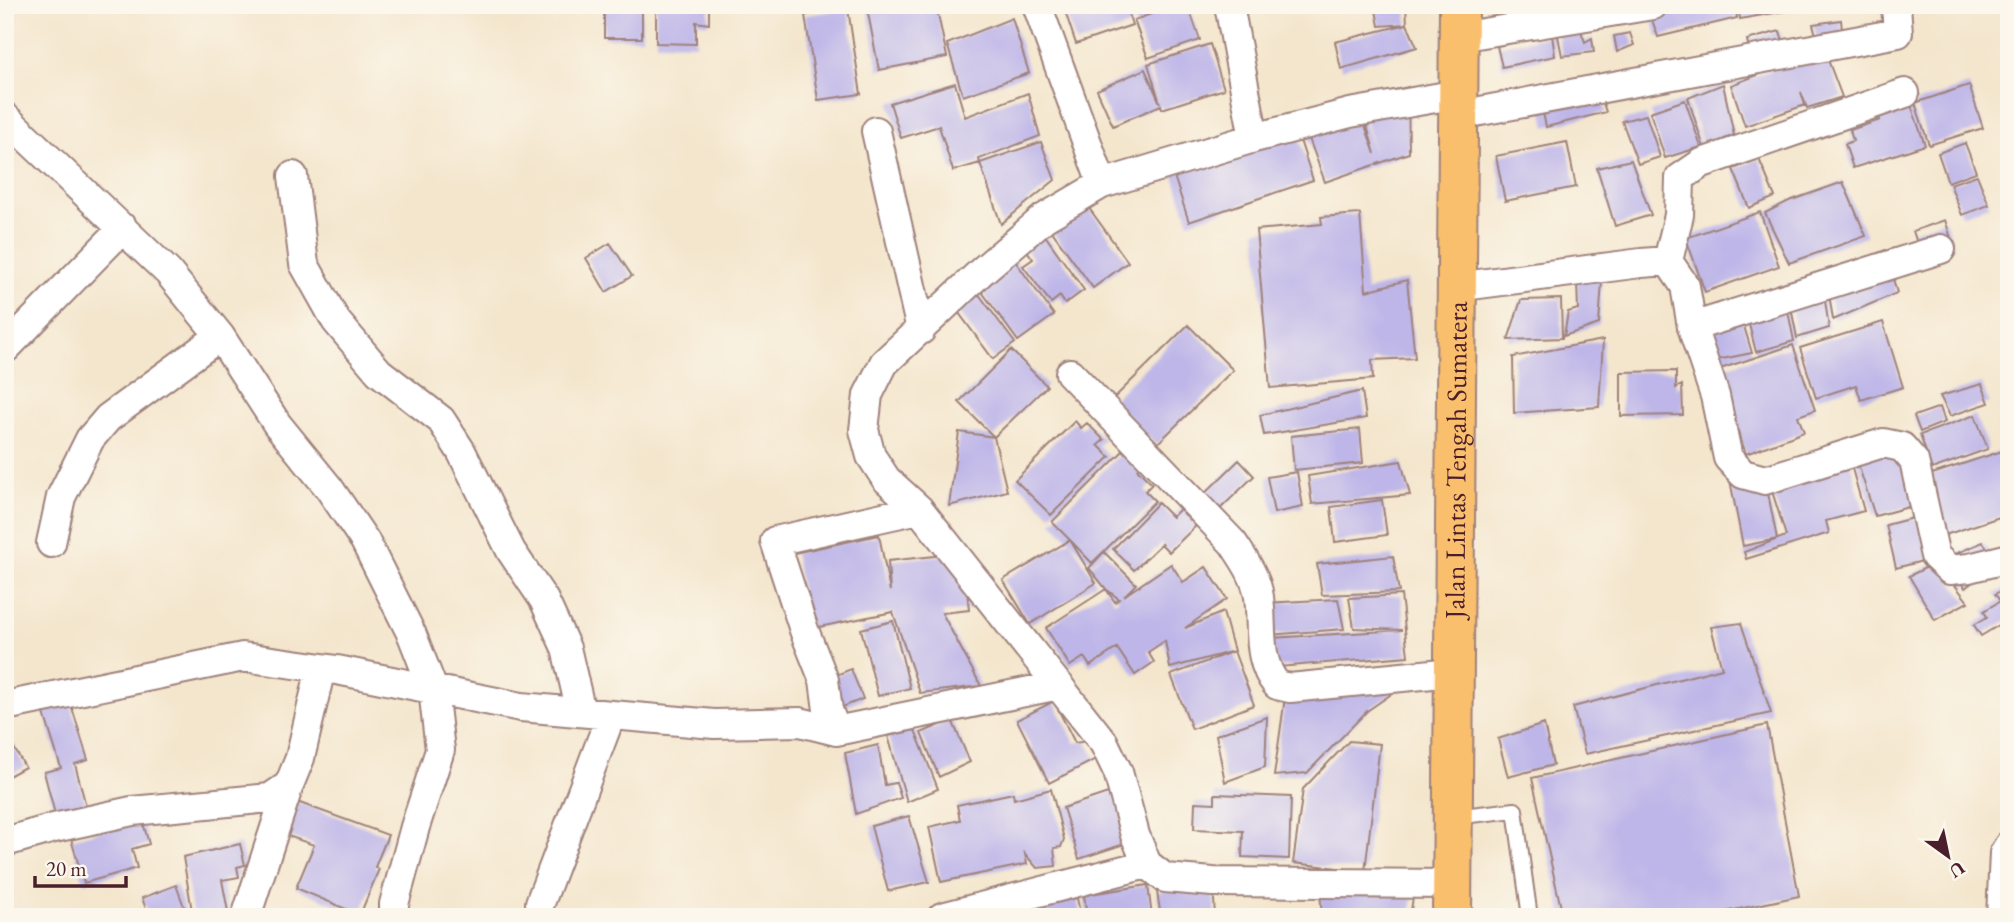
<svg xmlns="http://www.w3.org/2000/svg" width="2014" height="922" font-family="'EB Garamond',serif">
<style>
.building{fill:#beb6e8}
.lines{fill:none;stroke-linecap:round;stroke-linejoin:round}
.lane-casing{stroke:#9f827c;stroke-width:18}
.street-casing{stroke:#9f827c;stroke-width:32}
.highway-casing{stroke:#9f827c;stroke-width:42}
.lane{stroke:#fff;stroke-width:14}
.street{stroke:#fff;stroke-width:28}
.highway{stroke:#f9bf6d;stroke-width:38}
.labels{text-anchor:middle;dominant-baseline:central;stroke-width:5;stroke-linejoin:round;paint-order:stroke}
.street-label{font-size:28px;fill:#4a1f2b;stroke:#fbf7ec}
</style>
<rect width="100%" height="100%" fill="#fbf7ec"/>
<filter id="ink" filterUnits="userSpaceOnUse"><feTurbulence type="fractalNoise" baseFrequency=".0143" numOctaves="2"/><feDisplacementMap in="SourceGraphic" scale="14" xChannelSelector="R" yChannelSelector="G"/><feConvolveMatrix kernelMatrix="1 2 1 2 8 2 1 2 1" color-interpolation-filters="sRGB"/></filter>
<filter id="wash" filterUnits="userSpaceOnUse"><feTurbulence type="fractalNoise" baseFrequency=".00686" numOctaves="4" result="noise"/><feDisplacementMap in="SourceGraphic" scale="28" xChannelSelector="R" yChannelSelector="G"/><feGaussianBlur stdDeviation="1.57" result="paint"/><feColorMatrix in="noise" values="0 0 0 0 0 0 0 0 0 0 0 0 0 0 0 0 0 1.4 0 .05"/><feComposite in="paint" operator="in"/></filter>
<g filter="url(#wash)">
<rect width="100%" height="100%" fill="#f4e6cd"/>
<g id="blocks">
<path class="building" d="M604 5H642V38H604Z
M656 5H709V24L696 22V44L656 43Z
M882 5H936L947 57 879 70 867 8Z
M1063 5H1126L1132 25 1076 44Z
M1136 5H1163V6L1139 14Z
M1177 5H1188L1200 40 1148 58 1134 20Z
M1375 5H1406L1407 24 1379 26Z
M1671 5H1735L1737 18 1658 37 1650 14 1671 8Z
M1738 5H1795L1796 9 1740 19Z
M848 9 861 94 818 100 805 15Z
M1012 18 1029 73 963 96 947 44Z
M1841 20 1843 40 1819 46 1813 24Z
M1407 24 1417 47 1341 69 1335 42Z
M1580 28 1585 42 1592 38 1594 52 1562 56 1557 31Z
M1780 31 1789 61 1825 52 1842 97 1807 108 1801 92 1805 105 1745 126 1731 85 1790 63 1754 72 1747 40Z
M1630 33 1634 45 1617 52 1614 36Z
M1552 35 1555 56 1502 67 1497 46Z
M1210 44 1224 89 1162 109 1161 105 1113 126 1097 90 1145 69 1160 103 1148 64Z
M1595 79 1606 112 1546 127 1539 93Z
M955 83 965 117 1028 93 1040 136 979 159 980 163 953 171 939 126 901 138 890 103Z
M1723 84 1734 135 1704 148 1688 98Z
M1969 85 1983 128 1929 145 1915 103Z
M1408 87 1409 153 1325 182 1304 125 1360 111 1375 154 1359 98Z
M1685 100 1701 147 1665 158 1650 112Z
M1910 102 1925 145 1853 168 1845 144 1853 141 1850 130 1880 120 1878 113Z
M1646 115 1660 157 1638 164 1622 121Z
M1296 128 1313 180 1189 222 1172 170Z
M1041 142 1055 180 1001 224 980 163Z
M1567 142 1576 187 1505 201 1496 156Z
M1965 143 1976 172 1948 182 1938 153Z
M1759 159 1775 197 1749 208 1733 169Z
M1631 160 1651 215 1615 226 1597 168Z
M1977 175 1989 205 1962 215 1950 184Z
M1843 182 1866 236 1789 263 1765 213 1789 201Z
M1081 197 1128 262 1093 288 1046 223Z
M1760 212 1779 266 1705 292 1686 238Z
M1360 214 1366 291 1407 280 1415 358 1372 360 1373 379 1270 388 1256 230 1322 224 1321 217Z
M1945 220 1954 247 1922 258 1913 231Z
M1044 234 1084 290 1065 304 1060 296 1051 303 1023 266 1033 259 1025 248Z
M610 243 632 276 606 292 586 258Z
M1885 250 1897 293 1833 320 1826 274Z
M1604 253 1599 324 1564 336 1568 312 1578 309 1576 257Z
M1010 254 1054 315 1018 341 974 281Z
M1822 280 1829 328 1797 338 1787 287Z
M1783 286 1794 341 1756 352 1742 297Z
M975 289 1015 343 993 359 953 305Z
M1561 299 1562 338 1508 340 1521 300Z
M1737 302 1752 353 1712 361 1695 312Z
M1883 322 1903 387 1861 400 1856 385 1816 398 1800 348Z
M1188 325 1233 370 1156 445 1112 400Z
M1603 340 1599 407 1514 413 1513 357Z
M1793 345 1815 410 1798 416 1804 432 1746 454 1717 370Z
M1011 350 1047 386 994 437 959 402Z
M1676 371V388L1682 385 1683 415 1621 416V372Z
M1982 384 1989 403 1950 416 1940 396Z
M1362 391 1366 418 1264 435 1260 415Z
M1940 407 1945 422 1920 432 1914 416Z
M1975 415 1988 449 1932 469 1920 435Z
M1075 421 1081 428 1087 423 1104 440 1098 445 1110 457 1051 515 1015 480Z
M1360 429 1363 463 1294 470 1291 436Z
M959 432 994 437 1007 491 949 506Z
M1130 444 1146 460 1137 469 1152 484 1145 491 1155 501 1092 563 1070 540 1096 583 1030 624 1003 580 1070 540 1052 522Z
M1893 445 1916 505 1875 516 1855 455Z
M2002 451 2009 474V514L1945 535 1926 476Z
M1849 458 1864 511 1826 521 1829 533 1746 559 1744 552 1786 536 1767 475Z
M1239 460 1254 476 1216 513 1201 497Z
M1401 461 1410 495 1312 504 1308 476Z
M1297 472 1303 507 1274 513 1267 477Z
M1730 480 1766 483 1777 539 1743 546Z
M1382 500 1387 535 1335 542 1331 507Z
M1187 502 1203 519 1169 552 1161 544 1134 570 1113 549 1158 503 1172 517Z
M1920 516 1930 559 1896 568 1886 525Z
M879 535 890 591 888 561 963 553 969 610 942 613 981 686 920 693 893 612 809 629 794 553Z
M1983 542 1997 564 1965 588 1950 556Z
M1104 552 1136 584 1124 596 1171 564 1183 582 1206 567 1227 599 1185 628 1223 612 1234 651 1170 668 1165 641 1148 652 1154 662 1135 675 1117 648 1090 666 1084 657 1070 666 1046 628 1106 589 1115 602 1119 599 1106 589 1089 568Z
M1393 556 1399 592 1322 595 1317 564Z
M1937 562 1968 602 1935 620 1909 576Z
M2009 586V606L2006 608 2009 619 1981 636 1974 625 1987 617 1984 611 2000 601 1995 594Z
M1401 595 1408 656 1278 667 1271 638 1402 630 1354 628 1349 598Z
M1338 599 1344 629 1268 635 1265 603Z
M893 621 910 688 878 696 861 629Z
M1741 623 1771 713 1585 754 1573 707 1722 668 1711 627Z
M1234 651 1254 705 1192 729 1171 675Z
M851 669 863 699 835 710 824 680Z
M1390 687V695L1367 711 1307 773 1274 776 1285 697Z
M70 701 88 760 75 764 87 810 56 818 44 772 61 768 43 710Z
M1054 701 1075 743 1087 741 1096 759 1049 783 1017 720Z
M1267 717 1265 767 1225 782 1216 735Z
M952 720 970 762 939 777 921 733Z
M1544 724 1553 765 1508 777 1498 739Z
M1767 725 1799 896 1702 917H1563L1532 778Z
M915 730 938 789 907 802 888 736Z
M5 732 25 767 5 778Z
M1349 741 1380 744 1365 871 1293 863 1303 789Z
M878 745 885 785 896 783 901 798 856 814 845 753Z
M1051 789 1064 839 1061 847 1054 848 1056 866 1037 868 1025 854 1027 864 941 882 929 827 960 820 957 805 1013 793 1014 799Z
M1114 791 1130 842 1079 859 1063 808Z
M1215 794 1291 797 1289 859 1242 857 1243 831 1194 829 1195 802 1215 803Z
M297 802 388 835 375 867 379 869 360 915 296 888 314 845 285 835Z
M909 816 929 882 888 891 871 826Z
M142 819 149 844 132 849 137 868 84 883 71 839Z
M240 844 245 865 237 867 239 877 222 880 229 917H193L183 857Z
M1213 882 1215 917H1161L1157 892Z
M176 885 188 917H149L142 898Z
M1148 885 1152 917H1087L1084 895Z
M1320 891H1414L1410 917H1322Z
M1077 898 1081 917H1044L1042 906Z"/>
</g>
</g>
<g filter="url(#ink)">
<use href="#blocks" fill-opacity="0" stroke="#9f827c" stroke-width="2"/>
<g class="lines">
<g class="lane-casing">
<path id="lane" d="M1453 817 1515 810 1530 917"/>
</g>
<g class="street-casing">
<path id="street" d="M1037 5 1102 184 1254 138 1350 113 1458 94
M1229 5 1254 138
M1459 37 1653 5
M1459 115 1898 33 1896 5
M5 117 168 272 220 336 277 424 329 488 365 541 412 635 433 689 440 750 415 827 394 904V917
M876 131 921 330
M293 176 304 264 336 321 379 372 441 420 461 451 511 551 544 600 566 648 581 712
M1102 184 1044 218 982 271 884 363 868 395 864 430 871 456 886 479 919 509 1104 743 1118 772 1135 835 1147 864 1165 878 1213 882 1451 884
M1668 261 1679 215 1680 178 1702 163 1905 93
M1456 287 1641 263 1668 261 1685 286 1692 327 1715 396 1728 458 1743 474 1765 480 1883 443 1902 447 1914 461 1935 556 1950 570 1969 568 2009 558
M1692 327 1941 249
M6 348 123 228
M1070 373 1233 543C1244 560 1256 576 1259 597 1263 627 1256 660 1277 685L1290 688 1453 672
M51 543 61 497 90 439 108 418 220 336
M5 706 243 657 337 670 521 707 714 724 800 722 836 731 1059 685
M836 731 828 710 824 680 804 630 775 541 919 509
M5 842 54 828 132 811 270 798 289 785 300 758 321 668
M540 903 611 715
M246 917 289 785
M942 917 1147 864
M2001 917 2004 853 2009 845"/>
</g>
<g class="highway-casing">
<g id="highway">
<path id="s1" d="M1452 917 1459 5"/>
</g>
</g>
<use href="#lane" class="lane"/>
<use href="#street" class="street"/>
<use href="#highway" class="highway"/>
</g>
</g>
<g class="labels">
<g class="street-label">
<text stroke="none"><textPath href="#s1" startOffset="457">Jalan Lintas Tengah Sumatera</textPath></text>
</g>
</g>
<rect width="2014" height="922" fill="none" stroke="#fbf7ec" stroke-width="28"/>
<g transform="translate(1948 856) rotate(147)" stroke="#fbf7ec" stroke-width="5" paint-order="stroke">
<path d="M0-5L12 26L0 18L-12 26Z" fill="#4a1f2b"/>
<text y="-10" font-size="19" font-weight="bold" text-anchor="middle" fill="#4a1f2b">U</text>
</g>
<path d="M35 876v10h91v-10" fill="none" stroke="#4a1f2b" stroke-width="3.5"/>
<text x="46" y="876" font-size="21" fill="#4a1f2b" stroke="#fbf7ec" stroke-width="5" paint-order="stroke">20 m</text>
</svg>
